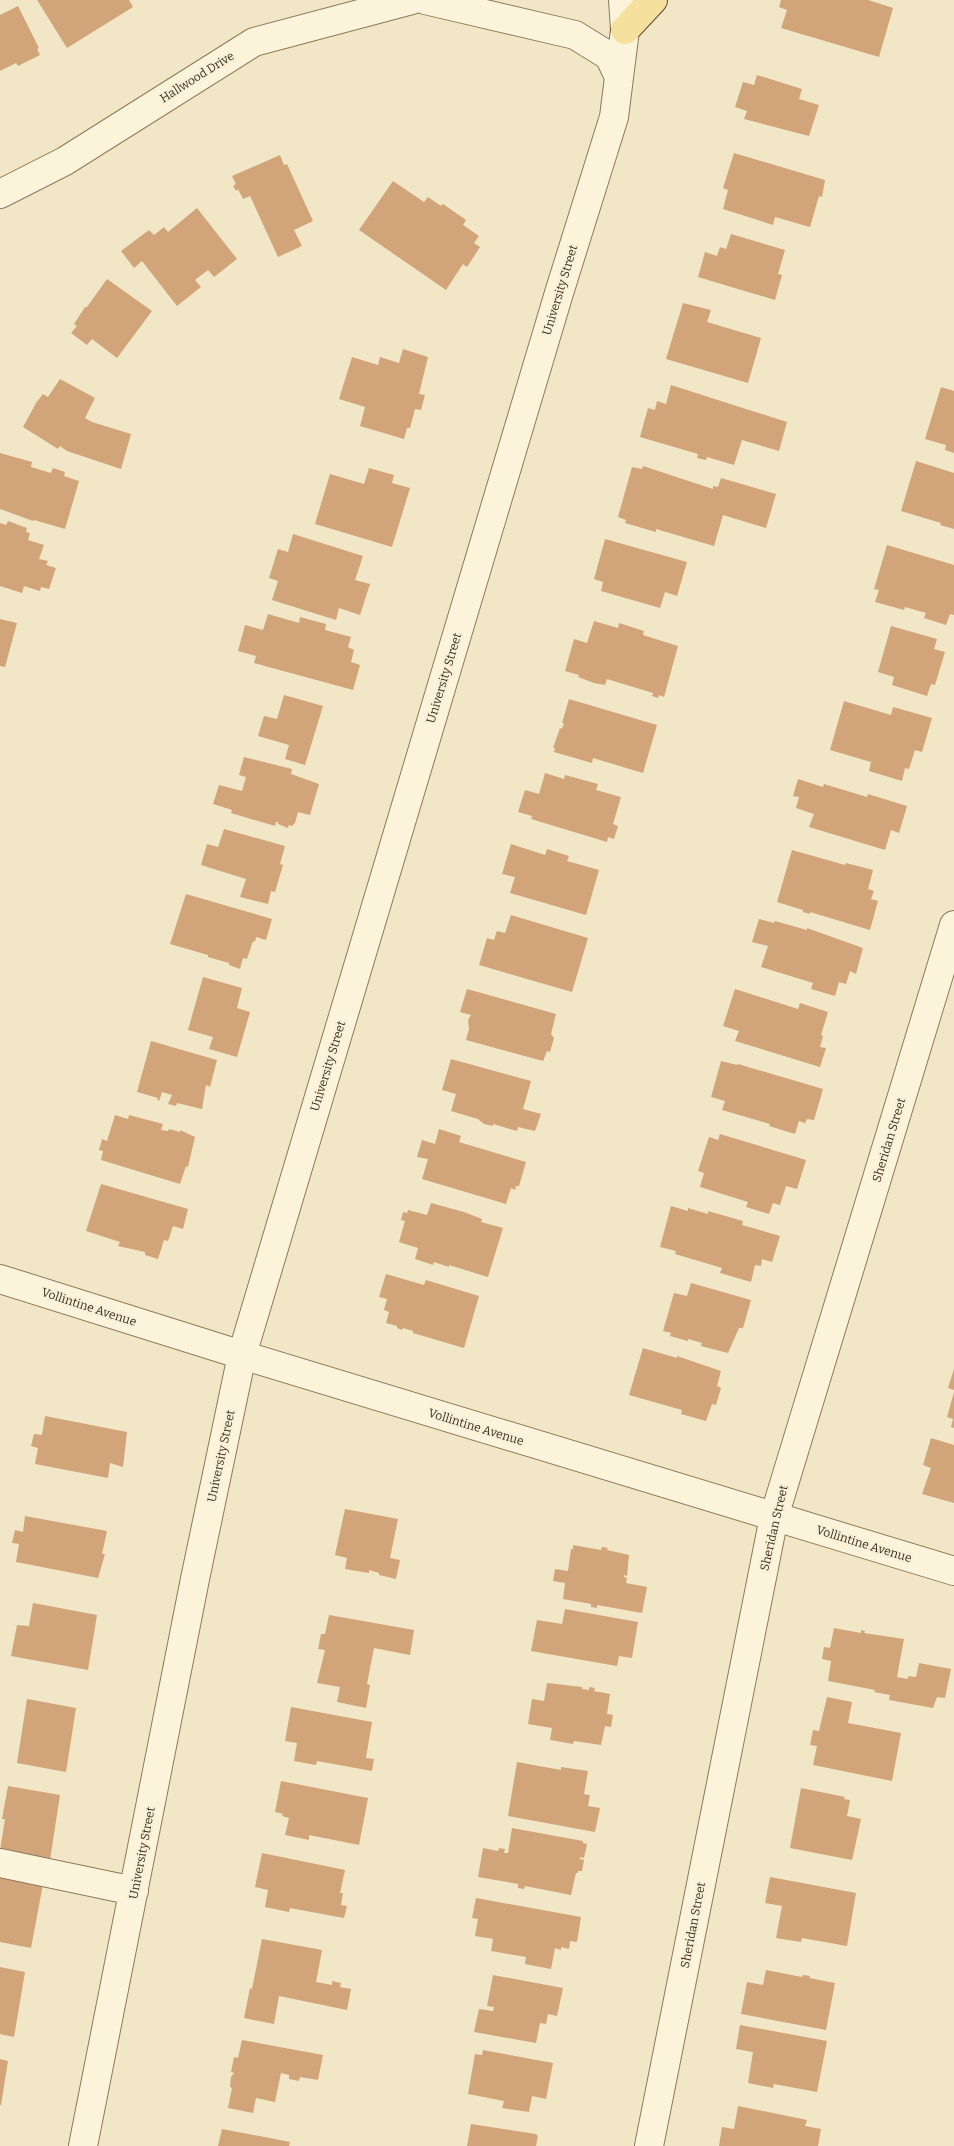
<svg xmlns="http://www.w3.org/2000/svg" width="954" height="2146" font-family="Bitter,serif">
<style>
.building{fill:#d1a47a}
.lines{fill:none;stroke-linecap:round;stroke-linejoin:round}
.minor-casing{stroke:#8d795b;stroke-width:30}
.major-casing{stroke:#5b472f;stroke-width:30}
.minor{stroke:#fbf3da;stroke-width:28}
.major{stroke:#f5e09d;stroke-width:28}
.labels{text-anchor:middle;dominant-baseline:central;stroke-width:4.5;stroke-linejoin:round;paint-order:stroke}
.street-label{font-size:12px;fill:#3d301f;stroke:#f8f0d7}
</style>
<rect width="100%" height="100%" fill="#f1e7c6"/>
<path class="building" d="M37 0H129L133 7 67 48Z
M781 0H868L893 8 879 57 781 28 787 10 779 7Z
M18 6 39 48 37 49 40 55 18 66 16 63 0 71V15Z
M757 75 802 89 799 99 819 105 809 136 744 119 747 111 735 107 743 82 754 85Z
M734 153 825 180 822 197 819 196 810 227 775 217 773 225 723 209 728 190 723 188Z
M280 155 284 165 287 164 313 221 294 230 302 246 278 257 250 196 243 199 238 189 236 191 233 186 236 184 232 176Z
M393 181 424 202 428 197 441 206 443 204 466 220 463 225 479 236 474 243 480 247 467 267 463 264 446 290 359 230Z
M197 208 237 259 214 277 208 270 195 280 201 287 177 306 142 261 134 268 121 251 149 230 154 235 164 227 168 232Z
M731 234 785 250 778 274 782 275 775 300 698 277 705 252 717 256 720 247 726 249Z
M107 279 152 311 117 358 92 339 87 345 71 333 77 326 74 324 85 307H87Z
M683 303 711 310 707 322 761 338 748 383 666 359Z
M403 349 428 357 419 394 425 395 421 410 415 409 410 428H407L404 439 360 426 365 407 339 399 352 357 378 365 380 357 399 363Z
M60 379 95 398 85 418 92 422 131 434 121 469 67 451 60 446 58 449 23 427 36 403 43 394 48 397Z
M671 385 787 422 779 451 742 440 734 465 707 457 706 460 697 458 698 454 640 437 648 408 655 410 657 401 666 404Z
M941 387 954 391V453L945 450 946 445 925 439Z
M0 453 32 462 31 467 51 473 53 468 65 472 64 476 79 481 65 529 34 520 33 521 0 509Z
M916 461 954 473V529L940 525 941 523 901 511Z
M643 466 713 489V486L718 487 721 478 776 494 766 528 723 515 714 546 656 529V532L625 523 626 520 618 517 632 467 642 469Z
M369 468 394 475 392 483 410 488 392 547 315 524 330 474 364 484Z
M8 521 27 528 26 532 30 533 28 540 44 545 39 559 48 561 46 565 56 568 49 589 41 587 40 591 24 586 22 593 0 586V523L6 525Z
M293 534 363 556 355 580 370 584 360 615 339 608 336 620 272 600 278 581 269 578 278 549 288 552Z
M605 539 687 562 677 596 665 592 660 608 601 591 603 582 594 579Z
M887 545 954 565V615L950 614 946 625 924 618 926 613 905 607 904 610 875 602 879 590 874 589Z
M268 614 299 623 300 617 326 624 325 630 351 637 348 647 354 650 351 662 360 665 353 690 254 663 256 656 238 651 245 625 263 630Z
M0 619 17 623 5 667 0 666Z
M594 621 618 628 619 623 644 631 643 635 678 646 664 697 659 695 658 698 652 696 653 693 607 679 605 685 594 683 578 677 579 675 565 671 574 639 587 643Z
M891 626 937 639 934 649 945 652 935 685 931 684 927 696 892 685 894 677 878 672Z
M284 695 323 706 305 765 285 759 289 745 258 736 264 716 277 719Z
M569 699 657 725 643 773 593 758 592 763 554 752 555 748H553L560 728 562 729 564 723H562Z
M844 701 891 715 893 707 932 718 922 752 915 750 909 769 905 768 902 781 869 771 871 762 830 750Z
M244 757 292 769 291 774 319 784 310 815 298 812 295 823 292 826 289 825 288 828 278 824V822H276L275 826 231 813 232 810 213 804 219 785 242 791 246 777 239 775Z
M545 773 564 779 565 775 598 784 596 790 621 797 613 824 618 826 614 839 608 837 607 842 531 819 532 816 518 812 525 790 539 794Z
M798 779 823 787 824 784 867 797 868 794 907 806 899 833 891 830 885 850 809 827 814 814 796 808 799 797 793 796Z
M224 829 285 846 280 864 283 865 275 892 271 891 268 904 240 897 246 879 201 865 207 844 218 847Z
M511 844 545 855 547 849 569 856 567 861 599 870 586 915 510 893 515 877 502 874Z
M792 850 845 865 846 863 873 870 868 889 874 891 871 899 878 901 870 930 810 912V914L803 912V910L777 902Z
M186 894 272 919 266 940 256 937 255 942 253 941 247 959 243 958 240 969 229 965V963L208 957V955L170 944Z
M511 915 588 938 572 992 479 965 487 938 494 940 497 931 505 933Z
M759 919 774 923 775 921 807 930V928L863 948 856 974 850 971 846 984 839 982 835 996 811 989 813 983 761 967 768 946 752 942Z
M203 977 242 988 237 1008 250 1012 237 1057 209 1049 213 1037 188 1030Z
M467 989 556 1014 551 1034 554 1038 550 1052 547 1051 543 1061 466 1040 469 1029 468 1020 471 1015 460 1012Z
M735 989 798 1009 800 1003 828 1012 821 1035 823 1036 820 1047 826 1048 820 1067 735 1041 739 1031 723 1026Z
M151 1041 217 1060 210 1087 206 1085 202 1109 177 1103 176 1106 168 1104 172 1095 162 1092 159 1101 157 1100 158 1098 137 1092Z
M451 1059 531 1081 523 1109 541 1114 535 1131 518 1127 517 1131 493 1124V1126L484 1124 478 1119 451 1111 456 1094 442 1090Z
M721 1061 737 1065 738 1064 823 1089 814 1120 807 1119 805 1123 799 1121 795 1134 769 1126 770 1124 722 1110 725 1101 711 1097Z
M115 1115 128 1119 129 1115 163 1124 161 1130 168 1131 169 1129 180 1132V1130L195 1137 188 1167 186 1166 180 1184 101 1160 103 1151 99 1150 102 1139 107 1141Z
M439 1129 461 1136 459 1142 526 1162 519 1186H516L515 1190 511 1188 506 1204 422 1179 428 1159 417 1157 422 1140 435 1144Z
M720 1134 806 1160 797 1189 786 1186 780 1205 773 1203 769 1214 746 1207 748 1202 700 1187 704 1173 698 1171 709 1137 718 1140Z
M101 1184 188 1209 183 1229 173 1226 168 1241 164 1240 158 1259 145 1255V1252L118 1246 120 1242 86 1231Z
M431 1203 464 1212 482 1219 481 1222 503 1228 488 1277 449 1265V1267L434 1262 433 1265 415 1259 418 1248 399 1242 405 1221 401 1220 403 1212 407 1213 408 1210 427 1215Z
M671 1206 688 1211V1208L708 1214V1211L743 1221 742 1225 780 1236 772 1262 762 1259 761 1266 755 1265 751 1282 720 1273 722 1268 675 1254 676 1251 660 1247Z
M386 1274 424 1285 426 1280 479 1296 464 1348 413 1333V1331L403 1328 402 1330 397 1328V1326L386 1323 389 1312 384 1310 387 1299 379 1297Z
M691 1283 751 1300 743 1328H739L728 1353 701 1346 702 1343 688 1339V1341L670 1336 671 1333 663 1331 674 1293 687 1296Z
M643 1348 677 1358V1356L721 1371 717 1386 721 1388 716 1405 712 1404 706 1421 681 1414 682 1410 629 1395Z
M954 1369V1390L948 1388Z
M954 1392V1428L951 1427 953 1419 947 1417Z
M45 1416 127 1432 123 1467 110 1463 108 1478 35 1464 38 1448 31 1446 34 1434 42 1435Z
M931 1438 954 1445V1503L922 1494 931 1468 923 1465Z
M345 1509 398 1519 390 1558 400 1560 396 1579 379 1575V1573L369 1570V1573L345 1569 347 1558 335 1555Z
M25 1516 107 1531 102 1554H105L98 1578 16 1562 19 1544 12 1543 15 1530 23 1532Z
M573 1545 601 1550 602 1547 608 1548 607 1550 629 1555 627 1576 624 1575V1577L627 1578 626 1583 647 1587 642 1613 597 1605V1608L591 1607V1604L563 1599 565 1583 553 1581 555 1569 568 1571 571 1549H573Z
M33 1603 97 1615 88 1670 11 1656 17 1625 29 1626Z
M565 1609 638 1622 632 1658 619 1656 617 1666 531 1651 537 1620 562 1624Z
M329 1615 414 1630 410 1655 374 1648 367 1684 370 1685 366 1708 337 1702 340 1687 317 1683 325 1650 318 1649 321 1634H325Z
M834 1628 861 1633V1630L865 1631 864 1633 904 1639 897 1677 908 1679V1676L916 1677 919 1663 951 1669 945 1698 937 1697 933 1708 889 1700 890 1695 874 1692 875 1690 828 1681 831 1661 822 1659 824 1647 830 1648Z
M547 1683 582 1687V1689L589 1690V1687L595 1688 594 1691 610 1694 607 1714 613 1715 611 1727 605 1726 601 1745 574 1741 573 1744 550 1740 552 1728 528 1724 532 1699 544 1701Z
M827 1697 852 1702 848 1723 901 1733 892 1781 813 1765 817 1746 810 1745 813 1730 819 1731Z
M27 1699 76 1708 66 1772 17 1763Z
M291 1707 372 1722 366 1758 374 1759 372 1771 317 1761 316 1765 294 1761 297 1743 285 1741Z
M517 1762 561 1770V1767L588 1771 584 1794 590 1795 588 1806 600 1808 595 1832 508 1816Z
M281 1781 368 1798 359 1845 309 1835V1840L285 1835 289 1818 282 1816 283 1814 275 1812Z
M8 1786 60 1795 50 1860 0 1851 5 1819H2Z
M801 1788 845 1797 844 1799 850 1800 847 1816 861 1819 852 1860 790 1848Z
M512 1828 583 1841V1843L587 1844 584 1858 580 1857V1859L584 1860 582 1871H578V1873H576L571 1895 525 1886 524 1889 518 1888V1884L478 1877 483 1848 498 1851 499 1848 505 1849 504 1853H508Z
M262 1853 345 1870 340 1893H343L341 1905 347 1906 344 1918 290 1908 289 1912 265 1907 268 1890 255 1887Z
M0 1876 43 1884 31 1948 0 1942Z
M770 1877 856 1893 847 1946 802 1938 801 1942 776 1938 782 1906 765 1903Z
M476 1898 581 1917 577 1942 570 1941 569 1949 561 1947V1950L555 1948 551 1969 525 1964 526 1957 491 1951 493 1939 475 1936 478 1919 472 1918Z
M262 1939 322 1950 316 1982 332 1985V1981L341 1983 340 1987 351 1989 347 2010 279 1996 274 2024 244 2018 250 1988 252 1989Z
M0 1967 25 1972 14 2037 0 2034Z
M766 1970 802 1977 803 1975 810 1976 809 1978 835 1983 826 2030 741 2014 747 1982 763 1985Z
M493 1975 563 1988 557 2016 548 2014 546 2024 540 2023 536 2043 474 2032 479 2009 493 2011 494 2007 487 2006Z
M740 2025 827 2041 817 2092 774 2084 773 2088 748 2083 753 2052 736 2049Z
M242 2040 323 2055 318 2080 300 2077 299 2081 289 2079V2075L281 2073 275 2102 256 2098 253 2113 228 2108 232 2088 230 2087 231 2077 234 2073 231 2072 234 2057 238 2058Z
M483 2050 553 2063 546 2099 532 2096 529 2112 502 2108 504 2101 468 2094 475 2054 482 2055Z
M0 2059 8 2061 1 2105H0Z
M738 2106 807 2120 805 2126 821 2129 818 2146H719L722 2127 734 2129Z
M471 2124 536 2134 538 2136 536 2146H467Z
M222 2129 290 2142 289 2146H218Z"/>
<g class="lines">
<g class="minor-casing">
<path id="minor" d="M425 0 575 35 609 56 619 77
M0 194 65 161 254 42 412 0
M0 1279 242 1355 954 1571
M0 1863 134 1891
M83 2146 195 1579 242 1355 559 293 614 117 625 30 623 0
M649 2146 774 1517 954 925"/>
</g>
<g class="major-casing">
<path id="major" d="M625 30 653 0"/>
</g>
<use href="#minor" class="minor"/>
<use href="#major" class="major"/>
</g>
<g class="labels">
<g class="street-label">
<text transform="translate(197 77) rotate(-32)">Hallwood Drive</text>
<text transform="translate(560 290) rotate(-73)">University Street</text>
<text transform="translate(444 678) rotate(-73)">University Street</text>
<text transform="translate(328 1066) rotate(-73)">University Street</text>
<text transform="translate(889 1140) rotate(-73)">Sheridan Street</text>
<text transform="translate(89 1307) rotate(18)">Vollintine Avenue</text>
<text transform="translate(476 1427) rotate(17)">Vollintine Avenue</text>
<text transform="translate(221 1456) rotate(-78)">University Street</text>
<text transform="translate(774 1528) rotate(-77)">Sheridan Street</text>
<text transform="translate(864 1544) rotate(17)">Vollintine Avenue</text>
<text transform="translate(142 1853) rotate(-79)">University Street</text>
<text transform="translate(693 1925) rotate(-79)">Sheridan Street</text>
</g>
</g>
</svg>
